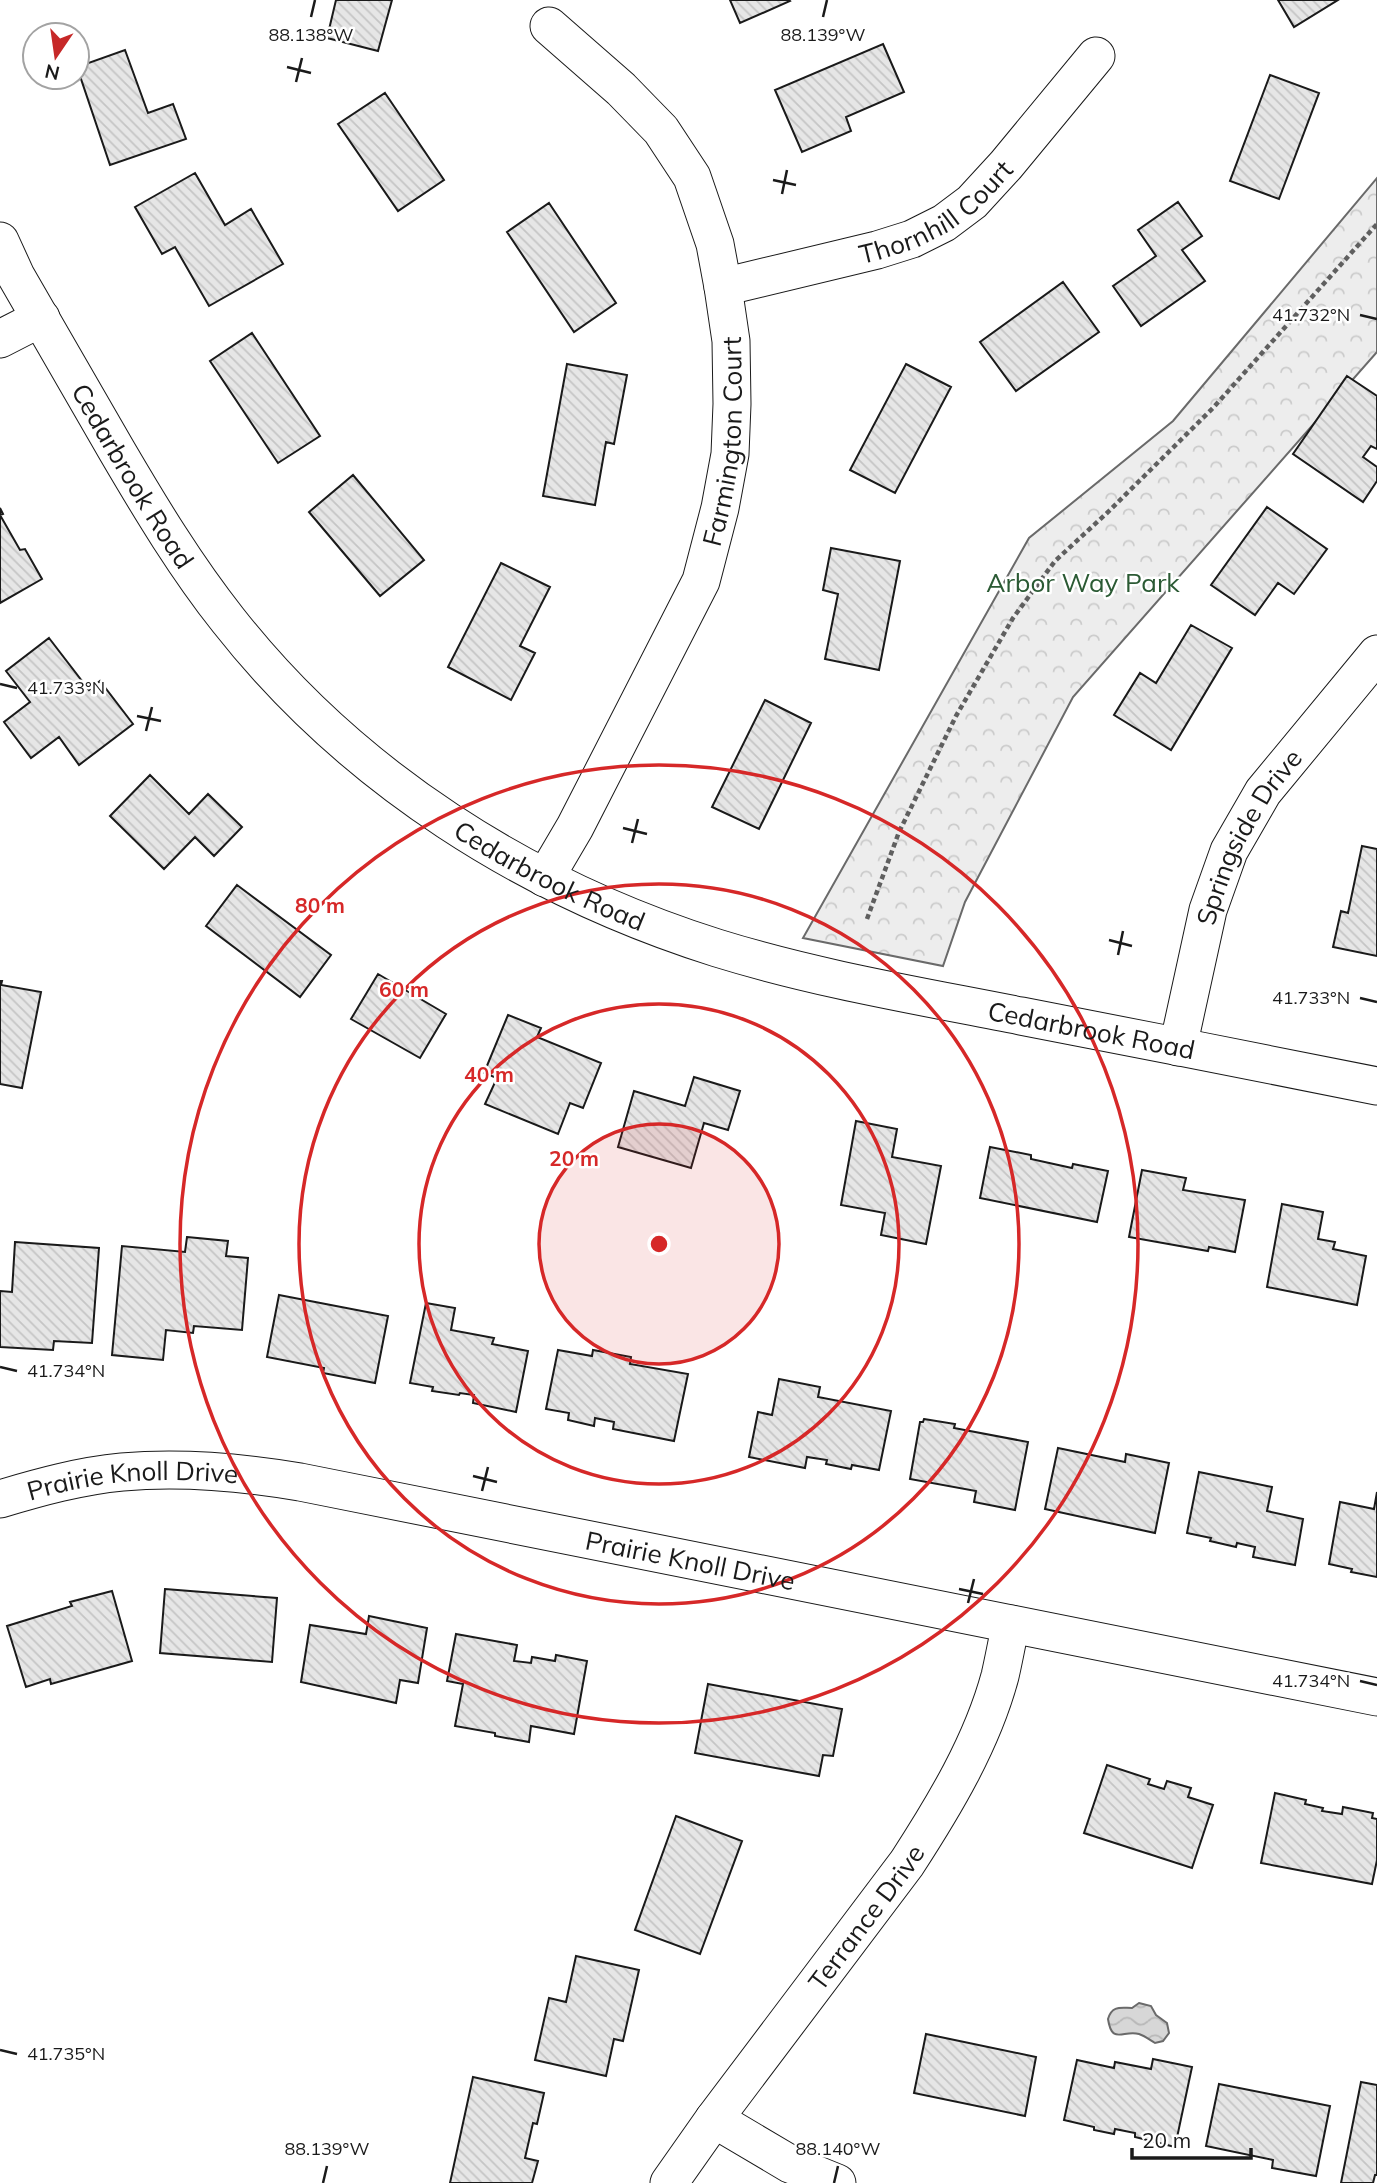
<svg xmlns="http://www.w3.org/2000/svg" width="1377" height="2183" font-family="Mulish,sans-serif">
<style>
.forest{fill:url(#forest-crowns);stroke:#6a6a6a;stroke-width:2}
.water{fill:url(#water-waves);stroke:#6a6a6a;stroke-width:2}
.building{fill:url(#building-back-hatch);stroke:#1a1a1a;stroke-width:2}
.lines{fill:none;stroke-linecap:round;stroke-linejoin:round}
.street-casing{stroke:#1a1a1a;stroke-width:39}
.path{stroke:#5f5f5f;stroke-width:4.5;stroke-dasharray:5 3.5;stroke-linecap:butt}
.street{stroke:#fff;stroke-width:37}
.ticks{fill:none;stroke:#1a1a1a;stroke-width:2.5}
.ring{fill:none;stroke:#d62828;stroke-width:3.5}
.labels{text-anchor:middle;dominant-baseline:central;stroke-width:5;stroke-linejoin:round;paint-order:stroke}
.street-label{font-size:26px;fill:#1a1a1a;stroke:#fff}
.park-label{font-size:26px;fill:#2b5a34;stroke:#fff}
.ticks-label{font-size:18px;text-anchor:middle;fill:#1a1a1a;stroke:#fff;stroke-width:5;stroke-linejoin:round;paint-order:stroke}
.centre{fill:#d62828;stroke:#fff;stroke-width:3.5}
.ring-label{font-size:21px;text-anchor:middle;font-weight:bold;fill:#d62828;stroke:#fff;stroke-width:5;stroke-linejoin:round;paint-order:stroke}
</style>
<defs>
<pattern id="forest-crowns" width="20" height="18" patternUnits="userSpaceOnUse" patternTransform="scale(1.75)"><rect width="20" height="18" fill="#ededed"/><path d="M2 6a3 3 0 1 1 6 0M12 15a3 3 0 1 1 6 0" fill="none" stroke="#cbcbcb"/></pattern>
<pattern id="water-waves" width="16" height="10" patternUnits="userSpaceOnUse" patternTransform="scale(1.75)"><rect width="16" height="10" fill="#d7d7d7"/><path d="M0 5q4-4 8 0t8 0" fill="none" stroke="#b8b8b8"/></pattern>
<pattern id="building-back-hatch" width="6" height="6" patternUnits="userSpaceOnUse" patternTransform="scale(1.75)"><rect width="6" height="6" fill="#e6e6e6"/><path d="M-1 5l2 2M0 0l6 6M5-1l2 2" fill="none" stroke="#c5c5c5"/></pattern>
</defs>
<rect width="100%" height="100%" fill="#fff"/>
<path class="forest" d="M1377 178V352L1073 697 965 902 943 966 803 938 1029 538 1173 421Z"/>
<path class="water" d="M1139 2003 1151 2006 1156 2015 1167 2023 1169 2033 1163 2041 1155 2043C1150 2040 1145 2036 1139 2034 1124 2029 1112 2046 1108 2019 1112 2005 1121 2008 1132 2008Z"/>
<path class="building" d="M336 0H392L378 51 327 38Z
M730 0H789L790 1 740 23Z
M1278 0H1338L1294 27Z
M883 44 904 92 846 117 851 131 802 152 775 90Z
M125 50 148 113 173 104 186 139 110 165 77 67Z
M1270 75 1319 93 1279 199 1230 181Z
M385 93 444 180 398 211 338 124Z
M195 173 225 225 251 209 283 264 209 306 175 247 162 254 135 207Z
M1178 202 1202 236 1182 250 1205 281 1141 326 1113 286 1156 256 1138 230Z
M549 203 616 303 574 332 507 232Z
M1063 282 1099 332 1016 391 980 342Z
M252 333 320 436 278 463 210 361Z
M567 364 627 375 614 444 606 442 595 505 543 496Z
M906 364 951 387 895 493 850 470Z
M1347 376 1377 396V449L1371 446 1363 457 1377 467V481L1363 502 1293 454Z
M353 475 424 560 380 596 309 512Z
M1267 507 1327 549 1294 594 1278 583 1255 615 1211 585Z
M0 508 3 514 0 515 20 550 25 549 42 579 0 603Z
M831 548 900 561 879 670 825 659 838 594 823 590Z
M501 563 550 587 520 646 535 653 511 700 448 667Z
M1191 625 1232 648 1171 750 1114 715 1140 673 1156 683Z
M49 638 89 690 100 681 133 724 79 765 59 737 31 758 4 722 30 702 6 671Z
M765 700 811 723 759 829 712 807Z
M150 775 189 814 208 794 242 827 214 856 195 837 164 869 110 816Z
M1362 846 1377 849V956L1333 947 1341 911 1348 913Z
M237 885 331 955 300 997 206 926Z
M378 974 446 1014 420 1058 351 1019Z
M0 981H2L1 985 41 992 22 1088 0 1084Z
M508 1015 541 1028 537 1037 601 1063 583 1108 570 1103 558 1134 485 1104 497 1078 484 1073Z
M694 1077 740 1091 728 1130 704 1123 691 1168 618 1147 634 1091 685 1106Z
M856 1121 897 1129 892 1157 941 1166 926 1244 881 1235 885 1213 841 1205Z
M990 1147 1031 1155V1159L1072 1168 1073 1164 1108 1171 1097 1222 980 1198Z
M1142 1170 1186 1178 1183 1190 1245 1200 1235 1252 1209 1247 1208 1251 1129 1237Z
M1282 1204 1323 1212 1318 1239 1335 1242 1333 1249 1366 1256 1357 1305 1267 1287Z
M187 1237 228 1241 226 1256 248 1258 242 1330 194 1326 193 1333 166 1330 163 1360 112 1355 122 1246 185 1252Z
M15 1242 99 1248 92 1343 54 1341 53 1350 0 1347V1291L12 1292Z
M279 1295 388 1316 375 1383 323 1373 324 1368 267 1357Z
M426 1303 455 1308 451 1330 494 1338 492 1344 528 1351 516 1412 473 1403 474 1395 460 1393 459 1395 432 1391 433 1387 410 1383Z
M558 1350 592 1356 593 1350 631 1357 630 1364 688 1374 674 1441 613 1429 614 1422 595 1418 594 1426 568 1420 569 1413 546 1409Z
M779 1379 820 1387 818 1397 891 1411 879 1470 852 1465 851 1469 826 1464 827 1460 807 1457 805 1468 749 1457 758 1412 772 1415Z
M924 1419 955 1424 954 1428 1028 1442 1015 1510 974 1502 976 1491 910 1479 920 1422H923Z
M1058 1448 1125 1462 1126 1454 1169 1463 1155 1533 1045 1509Z
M1199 1472 1272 1487 1267 1511 1303 1519 1295 1565 1253 1557 1255 1547 1237 1543 1236 1547 1210 1541 1211 1538 1187 1533Z
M1377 1492V1577L1351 1572 1352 1569 1329 1564 1340 1502 1374 1509Z
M165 1589 277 1598 272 1662 160 1653Z
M112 1591 132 1661 51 1684 50 1679 26 1687 7 1626 72 1606 70 1602Z
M369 1616 427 1628 418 1683 400 1680 396 1703 301 1682 310 1625 366 1634Z
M456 1634 517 1645 514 1661 531 1663 532 1657 555 1661 556 1655 587 1661 574 1734 531 1726 529 1742 495 1736V1733L455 1726 463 1684 447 1681Z
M708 1684 842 1709 833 1756 823 1755 819 1776 695 1753Z
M1107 1765 1150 1779 1148 1784 1164 1789 1167 1781 1191 1788 1188 1797 1213 1805 1192 1868 1084 1833Z
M1275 1793 1306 1800 1305 1804 1323 1808 1322 1811 1342 1814 1343 1807 1373 1813 1372 1818 1377 1819V1860L1372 1884 1261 1863Z
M676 1816 742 1841 700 1954 635 1930Z
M576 1956 639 1970 623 2041 614 2039 606 2076 535 2060 549 1998 566 2002Z
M926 2034 1036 2057 1025 2116 914 2093Z
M1153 2059 1192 2067 1175 2147 1135 2137V2133L1115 2129 1114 2134 1094 2130V2127L1064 2120 1077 2060 1114 2068 1115 2062 1151 2069Z
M473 2077 544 2093 537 2124 533 2123 525 2158 538 2161 532 2183H450Z
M1361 2082 1377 2085V2175H1375L1373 2183H1341Z
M1219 2084 1330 2106 1316 2176 1272 2168 1273 2160 1206 2146Z"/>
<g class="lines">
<g class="street-casing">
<g id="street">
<path id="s1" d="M0 241 16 276C50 334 83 393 117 451 151 509 186 567 228 620 352 778 527 888 717 948 817 979 920 996 1021 1016 1140 1039 1258 1062 1377 1086"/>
<path id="s2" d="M723 287 877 250 912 239 944 223 972 202 1006 165 1096 56"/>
<path d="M0 339 41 318"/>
<path id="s3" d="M545 878 575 827 701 581 720 508 730 454 732 404 731 341 723 287 715 244 692 177 661 130 621 89 549 26"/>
<path id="s4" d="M1178 1047 1208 910 1229 851 1263 792 1377 654"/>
<path id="s5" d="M0 1499C40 1487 80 1476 122 1472 182 1467 241 1472 300 1482L1377 1697"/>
<path d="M714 2119 790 2164 837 2183"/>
<path id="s6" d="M669 2183 714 2119 907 1863C944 1806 982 1743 1000 1676 1004 1659 1007 1641 1011 1624"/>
</g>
</g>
<path class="path" d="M867 919 899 832 956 716 1013 618 1055 561 1108 512 1213 408 1377 224"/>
<use href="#street" class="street"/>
</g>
<path class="ticks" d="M311 17 315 0M823 17 827 0M287 67 311 73M296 82 302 58M773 180 796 185M782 194 787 170M1360 315 1377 319M0 684 17 688M137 716 161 721M146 731 152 707M623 828 647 834M632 843 638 819M1109 940 1132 946M1118 955 1123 931M1360 998 1377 1002M0 1367 17 1371M473 1476 497 1482M482 1491 488 1467M959 1589 983 1594M968 1603 974 1579M1360 1681 1377 1685M0 2050 17 2054M323 2183 327 2166M834 2183 838 2166"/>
<circle cx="659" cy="1244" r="120" fill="#d62828" fill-opacity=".12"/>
<g class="ring">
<circle cx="659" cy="1244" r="120"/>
<circle cx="659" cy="1244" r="240"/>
<circle cx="659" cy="1244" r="360"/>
<circle cx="659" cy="1244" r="479"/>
</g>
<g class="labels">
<g class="street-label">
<text stroke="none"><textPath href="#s2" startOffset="229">Thornhill Court</textPath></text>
<text stroke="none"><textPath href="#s3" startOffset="478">Farmington Court</textPath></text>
<text stroke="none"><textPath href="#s1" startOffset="270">Cedarbrook Road</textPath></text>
<text stroke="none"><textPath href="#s4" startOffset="224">Springside Drive</textPath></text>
<text stroke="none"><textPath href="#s1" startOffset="858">Cedarbrook Road</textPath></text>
<text stroke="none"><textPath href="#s1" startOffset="1424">Cedarbrook Road</textPath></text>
<text stroke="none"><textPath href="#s5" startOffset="135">Prairie Knoll Drive</textPath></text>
<text stroke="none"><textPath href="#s5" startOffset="702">Prairie Knoll Drive</textPath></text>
<text stroke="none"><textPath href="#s6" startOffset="331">Terrance Drive</textPath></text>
</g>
<g class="park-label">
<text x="1083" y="582">Arbor Way Park</text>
</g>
</g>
<g class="ticks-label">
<text x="311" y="41">88.138°W</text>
<text x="823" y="41">88.139°W</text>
<text x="1311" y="321">41.732°N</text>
<text x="66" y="694">41.733°N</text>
<text x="1311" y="1004">41.733°N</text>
<text x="66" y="1377">41.734°N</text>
<text x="1311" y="1687">41.734°N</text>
<text x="66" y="2060">41.735°N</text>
<text x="327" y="2155">88.139°W</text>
<text x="838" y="2155">88.140°W</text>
</g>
<circle cx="659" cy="1244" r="10" class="centre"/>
<g class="ring-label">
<text x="320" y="913">80 m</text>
<text x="404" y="997">60 m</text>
<text x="489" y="1082">40 m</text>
<text x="574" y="1166">20 m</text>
</g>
<g transform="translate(56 56) rotate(193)"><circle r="33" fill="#ffffff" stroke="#a3a3a3" stroke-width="2"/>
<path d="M0-5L12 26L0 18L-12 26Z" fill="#c62828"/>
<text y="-10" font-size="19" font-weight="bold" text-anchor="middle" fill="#1a1a1a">N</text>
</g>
<path d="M1132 2148v10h119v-10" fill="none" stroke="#1a1a1a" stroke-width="3.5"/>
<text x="1142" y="2148" font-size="21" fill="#1a1a1a" stroke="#ffffff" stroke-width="5" paint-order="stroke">20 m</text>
</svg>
